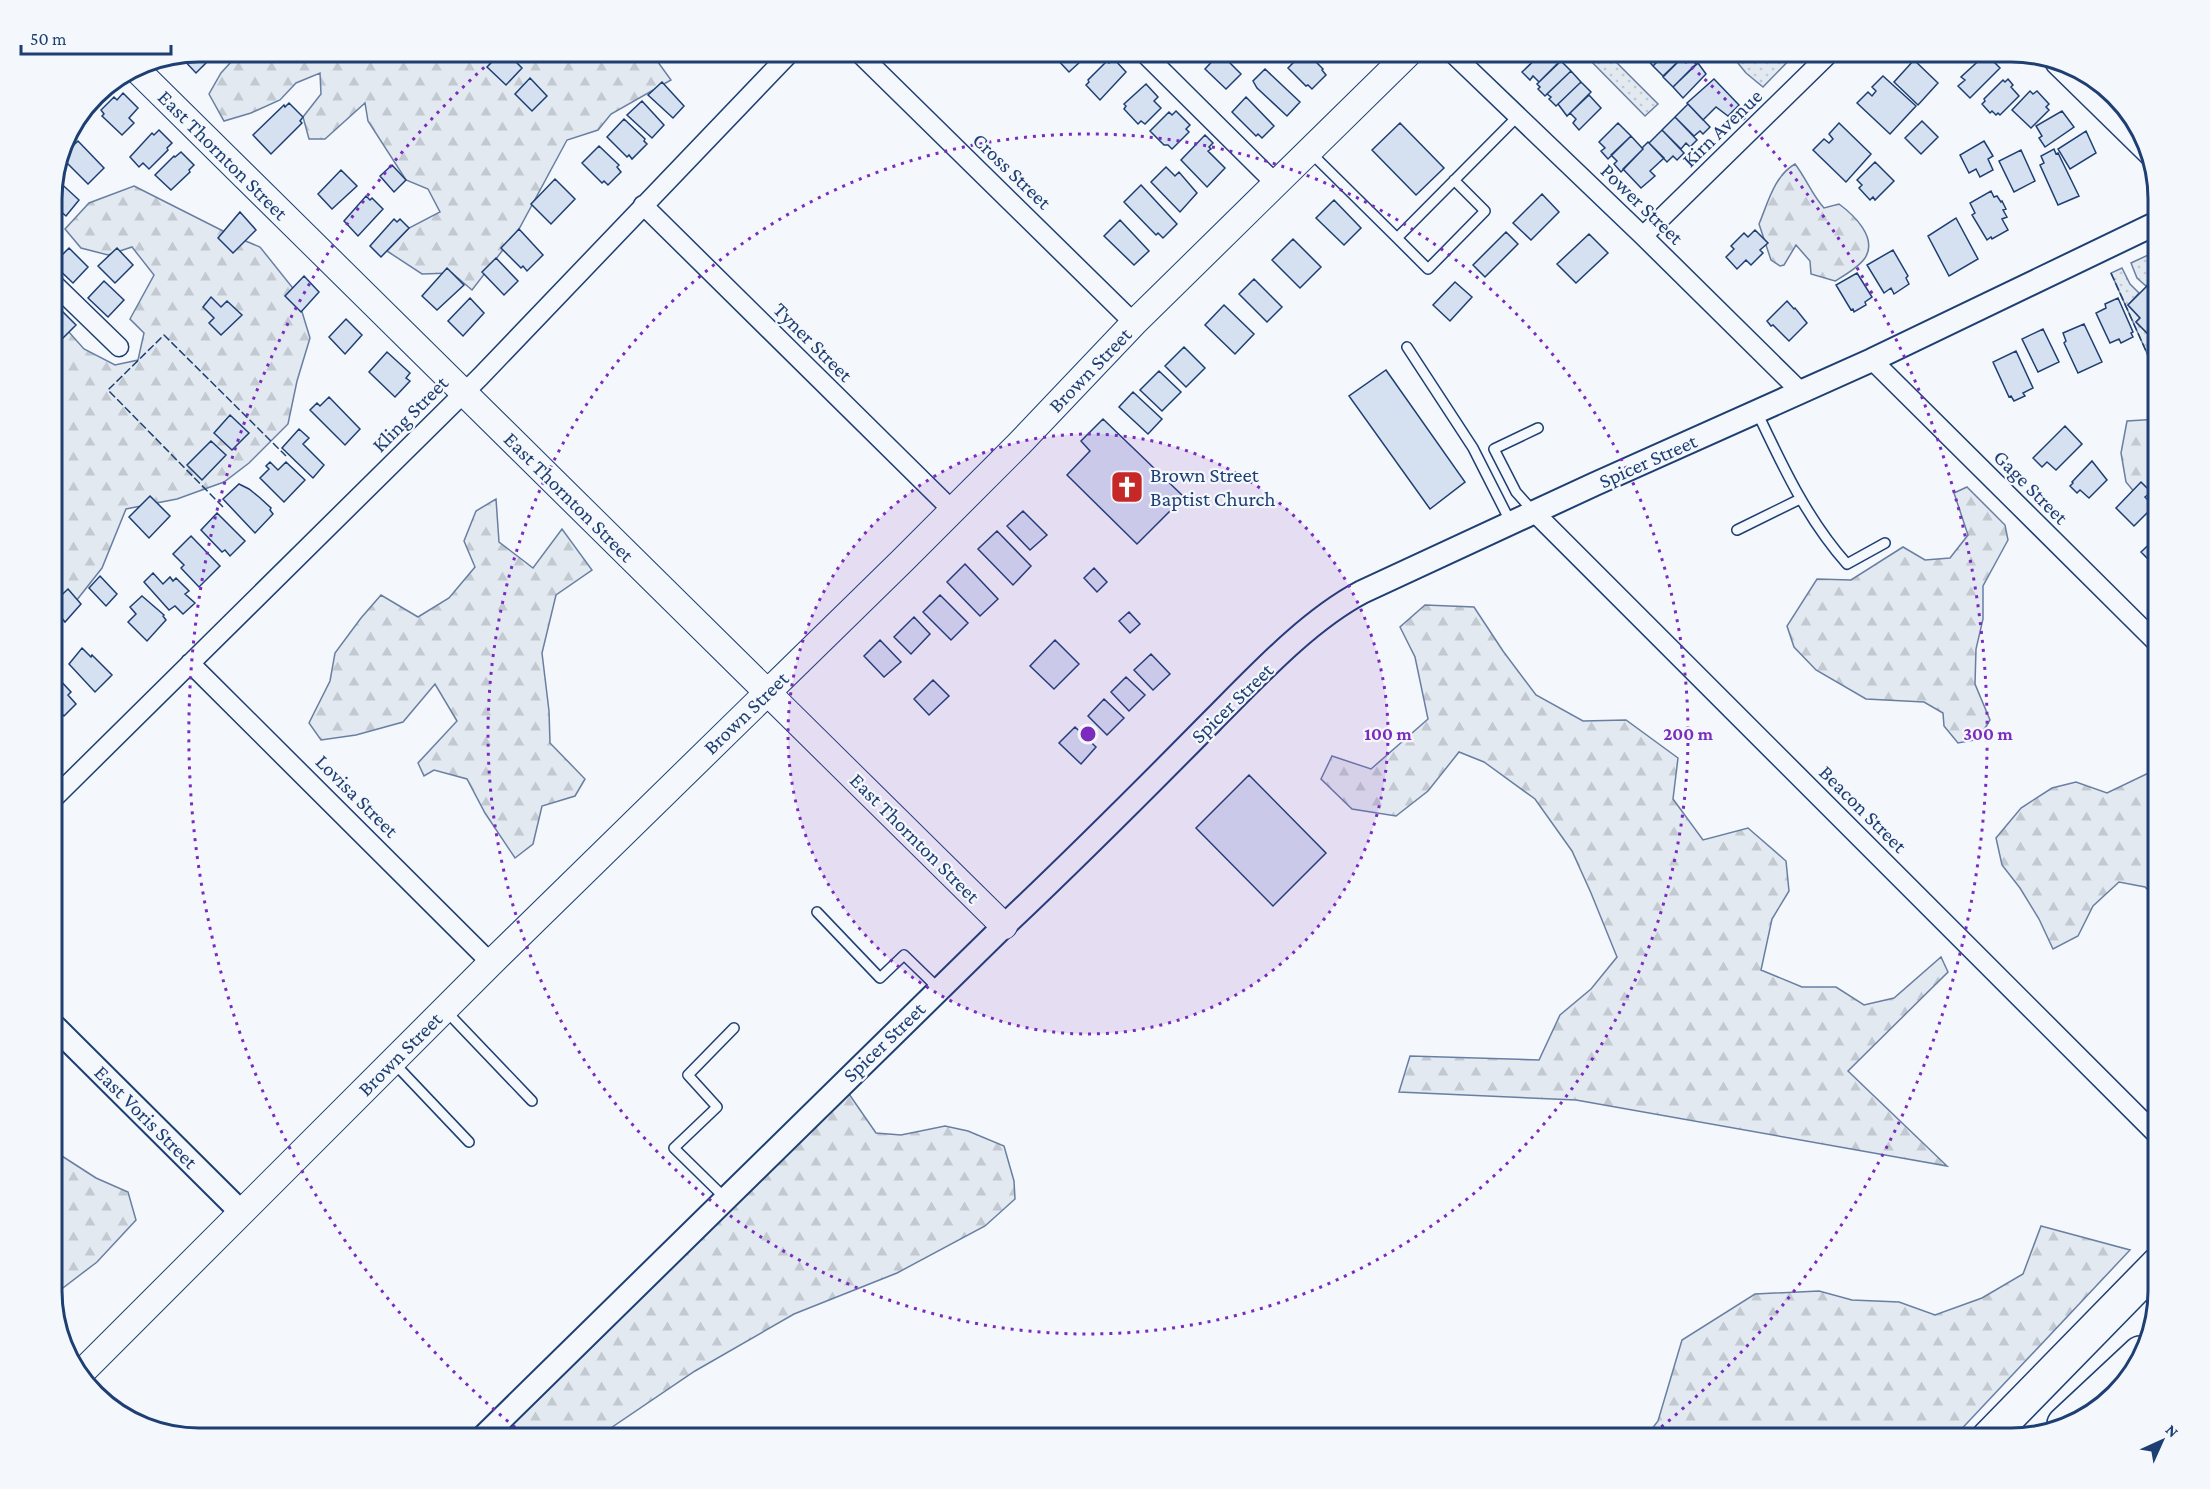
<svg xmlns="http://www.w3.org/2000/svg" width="2210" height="1489" font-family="'Crimson Pro',serif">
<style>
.green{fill:url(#green-dots);stroke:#687fa3;stroke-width:1.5}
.forest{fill:url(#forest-firs);stroke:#687fa3;stroke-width:1.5}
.building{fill:#d5e0f0;stroke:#1d3f73;stroke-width:1.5}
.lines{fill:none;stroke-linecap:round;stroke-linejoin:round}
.service-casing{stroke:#1d3f73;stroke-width:12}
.minor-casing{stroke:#1d3f73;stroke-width:21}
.tertiary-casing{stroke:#1d3f73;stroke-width:26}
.secondary-casing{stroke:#1d3f73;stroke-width:28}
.motorway-casing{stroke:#1d3f73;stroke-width:36}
.service{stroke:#f4f7fb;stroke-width:9}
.minor{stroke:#f4f7fb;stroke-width:18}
.tertiary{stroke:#f4f7fb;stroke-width:22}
.secondary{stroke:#f4f7fb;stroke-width:26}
.motorway{stroke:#f4f7fb;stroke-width:33}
.fence{stroke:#1d3f73;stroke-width:1.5;stroke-dasharray:8 3;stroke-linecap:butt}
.ring{fill:none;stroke:#7b2cbf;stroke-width:3;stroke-dasharray:3 6}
.labels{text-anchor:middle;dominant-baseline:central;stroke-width:4.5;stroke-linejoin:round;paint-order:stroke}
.street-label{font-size:21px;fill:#1d3f73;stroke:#f4f7fb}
.poi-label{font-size:21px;fill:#1d3f73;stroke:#f4f7fb;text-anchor:start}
.rim{fill:none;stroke:#1d3f73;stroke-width:3}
.centre{fill:#7b2cbf;stroke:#f4f7fb;stroke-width:3}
.ring-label{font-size:18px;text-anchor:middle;font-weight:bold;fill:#7b2cbf;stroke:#f4f7fb;stroke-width:4.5;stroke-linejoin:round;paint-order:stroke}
</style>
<defs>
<pattern id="green-dots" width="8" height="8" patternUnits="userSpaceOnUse" patternTransform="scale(1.5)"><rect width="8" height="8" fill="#e3e9f0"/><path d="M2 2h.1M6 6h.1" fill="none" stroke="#c2c9d1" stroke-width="1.8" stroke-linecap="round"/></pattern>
<pattern id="forest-firs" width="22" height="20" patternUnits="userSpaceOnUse" patternTransform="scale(1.5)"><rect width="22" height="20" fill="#e3e9f0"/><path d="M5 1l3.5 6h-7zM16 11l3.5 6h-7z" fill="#c2c9d1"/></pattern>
</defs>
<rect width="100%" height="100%" fill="#f4f7fb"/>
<path class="green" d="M1581 51H1605L1658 104 1645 116Z
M1728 51H1798L1763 87 1746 73Z
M2159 250V281L2154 286 2151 282 2146 286 2137 278 2131 263Z
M2122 268 2130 284 2139 293 2128 305 2140 318 2136 322 2159 345V350L2153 356 2159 362V380L2111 273Z"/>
<path class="forest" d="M241 51H650L671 80 611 114 598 130 567 140 519 229 472 290 452 273 422 274 387 251 409 228 440 212 428 189 406 180 368 121 365 103 325 139H309L303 117 321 94 320 73 296 83 280 100 251 113 224 121 209 94 221 73Z
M1795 164C1806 178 1812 195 1824 208L1839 204C1854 215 1878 238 1865 258 1858 268 1845 275 1835 281L1811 274 1810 261 1796 245 1784 265 1780 266 1771 260 1759 224C1768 203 1774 176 1795 164Z
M134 186 229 234 260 247 296 292 310 338 297 381 288 424 249 463 224 482 177 499 126 509 102 568 65 615 51 646V312L84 349 115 365 138 360 144 333 130 319 154 275 132 247 108 255 81 248 65 229 89 203Z
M2159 419V522L2126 482 2121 453 2127 421Z
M1967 487 2005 525 2008 540 1983 586V619L1976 649 1975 684 1990 720 1979 739 1958 743 1944 726 1943 713 1924 702 1866 699 1816 670 1794 647 1787 626 1817 579 1851 580 1903 547 1925 560 1950 558 1968 535 1954 493Z
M496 499 499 542 533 568 562 529 592 570 556 595 542 653 549 711 550 743 585 779 575 796 542 806 533 844 515 858 485 813 467 779 434 770 424 776 418 763 457 721 435 684 403 722 356 735 321 740 309 723 330 681 335 653 361 618 381 595 418 617 449 598 475 567 464 541 476 511Z
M1425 605 1474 607 1503 651 1536 695 1583 721 1626 720 1678 758 1673 799 1703 840 1748 828 1786 861 1789 891 1772 919 1761 970 1802 987H1836L1864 1005 1894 998 1941 957 1948 972 1848 1071 1947 1166 1576 1100 1399 1092 1410 1056 1539 1060 1560 1015 1591 989 1617 957 1591 893 1572 851 1535 799 1484 762 1459 752 1428 791 1396 816 1352 809 1321 779 1332 756 1371 769 1428 719 1415 657 1400 627Z
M2159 768V901L2145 887 2119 882 2093 906 2078 936 2053 949 2039 919 2020 888 2002 865 1996 838 2021 808 2052 788 2076 782 2107 793Z
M849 1094 876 1133 901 1135 945 1126 968 1131 1004 1146 1014 1181 1015 1199 985 1226 897 1273 794 1314 695 1371 596 1438H499Z
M51 1149 96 1178 128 1192 136 1220 97 1262 51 1297Z
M2041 1226 2130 1250 1953 1438H1645L1658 1421 1682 1340 1755 1294 1819 1291 1852 1300 1899 1302 1935 1315 1982 1298 2023 1274Z"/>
<path class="building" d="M198 51H212L217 57 212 62 209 60 196 73 179 55Z
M503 51H521L513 59 522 68 506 85 487 67Z
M535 51H541L544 54 536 62 530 56Z
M1059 51H1092L1069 72 1054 56Z
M1305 51 1323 69 1322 70 1326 75 1312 89 1308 85 1306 86 1288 68Z
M1544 51 1558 63 1539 82 1533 76 1530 80 1522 72Z
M1647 51H1668L1653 66 1643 55Z
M1668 51H1685L1687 53 1663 76 1653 66Z
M1220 53 1241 74 1226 89 1205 69Z
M1687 53 1694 59 1693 61 1696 64 1673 87 1663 77Z
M1986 54 2000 68 1970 98 1958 86 1965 80 1961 77Z
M1114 59 1126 72 1100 100 1086 85 1089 82 1088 80 1107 61 1109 63Z
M1914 60 1938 83 1918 105 1894 82Z
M1561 61 1571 71 1545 96 1538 89 1540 87 1537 84Z
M1698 63 1706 74 1683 98 1673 87Z
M1265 69 1300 102 1287 116 1257 88 1253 81Z
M1571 71 1581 82 1556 106 1549 99 1551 97 1547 94Z
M1883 76 1916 106 1890 134 1857 103 1868 92 1872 96 1876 91 1872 87Z
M530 78 547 96 532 111 515 94Z
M1714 79 1739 105 1728 116 1716 107 1703 120 1687 103Z
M2008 79 2013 85 2011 87 2019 96 2000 115 1998 113 1996 115 1992 111 1990 113 1982 104 1985 101 1984 99 2003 80 2005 82Z
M662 82 684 106 673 118 648 95Z
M1581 82 1591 92 1567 116 1558 104Z
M1146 84 1158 97 1154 101 1161 108 1145 124 1141 121 1138 124 1124 109 1126 106 1124 104Z
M2030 91 2033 94 2037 91 2049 104 2046 107 2049 110 2031 128 2012 110Z
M123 93 138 108 129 118 134 123 122 135 102 116 104 114 101 110 114 97 117 100Z
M1589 95 1601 108 1579 130 1573 123 1576 119 1570 113Z
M1246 97 1274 126 1262 138 1258 134 1256 136 1232 112Z
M642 101 664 125 652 138 627 115Z
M289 103 303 117 300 121 302 123 271 154 253 135 284 105 285 107Z
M1688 104 1710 127 1703 134 1700 131 1694 136 1675 117Z
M1176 111 1190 125 1186 129 1189 132 1172 149 1168 145H1164L1150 131 1169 112 1172 115Z
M2062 111 2074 127 2045 147 2039 138 2042 136 2036 126Z
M1675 117 1697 140 1690 147 1686 143 1681 149 1662 130Z
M624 119 645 139 644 141 647 144 632 159 629 155 627 157 607 137Z
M1922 121 1938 137 1921 154 1905 138Z
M1400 123 1444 168 1416 195 1372 150Z
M1618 123 1631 136 1608 159 1601 151 1605 148 1599 142Z
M1839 123 1871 154 1846 182 1813 150 1824 139 1829 143 1833 139 1829 134Z
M159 130 172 143 167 148 168 150 149 169 143 163 139 167 130 157 152 133 154 135Z
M1662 130 1684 153 1677 160 1673 156 1667 162 1649 143Z
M2086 131 2096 153 2070 169 2058 149Z
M1205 135 1213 143 1209 147 1211 149 1208 151 1225 168 1207 187 1181 160Z
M1631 136 1643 149 1621 172 1614 164 1617 161 1611 155Z
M78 141 104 168 88 184 61 157Z
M1984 141 1993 156 1988 159 1993 170 1980 177 1976 169 1969 173 1960 155Z
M1648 142 1664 158 1650 171 1655 176 1641 188 1623 169 1643 149 1642 148Z
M599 146 619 165 617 167 621 172 608 185 604 181 602 183 582 163Z
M2054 149 2056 154 2058 153 2079 196 2058 205 2040 165 2044 163 2041 156Z
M2021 150 2035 181 2014 192 1999 161Z
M181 152 194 165 189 170 190 172 171 190 155 175 174 156 175 157Z
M1875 162 1894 181 1875 200 1873 197 1870 200 1859 188 1862 185 1857 180Z
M392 165 406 180 394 192 380 176Z
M1166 167 1175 176 1179 172 1197 193 1180 212 1151 182Z
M341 170 357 186 332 209 318 194Z
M54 177 79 200 66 216 51 203Z
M555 179 575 199 551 224 531 204Z
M1141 185 1177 224 1163 238 1158 233 1156 235 1124 202Z
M1991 191 1994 197 1997 196 2001 202 2002 201 2006 209 2003 210 2007 217 2002 219 2008 230 1992 239 1991 237 1987 240 1972 215 1975 213 1970 203Z
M1542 194 1559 212 1531 240 1513 223Z
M366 196 370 200 372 198 383 209 358 236 344 221Z
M1334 200 1361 228 1344 245 1316 218Z
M240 212 256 230 233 253 218 238Z
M1956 218 1978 259 1949 276 1928 236Z
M394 219 397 222 400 219 409 228 381 257 370 246Z
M1120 220 1149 251 1134 265 1104 236Z
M519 229 543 255 527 271 523 266 521 268 501 248Z
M1755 230 1768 243 1760 250 1763 253 1751 265 1746 260 1737 269 1726 257 1734 249 1731 246 1744 233 1748 237Z
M1506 232 1518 244 1485 277 1473 265Z
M1589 234 1608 253 1576 283 1557 264Z
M1293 239 1321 267 1300 288 1272 260Z
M69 248 88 267 73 283 53 264Z
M117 248 133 265 115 283 98 266Z
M1893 250 1908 276 1906 278 1909 284 1894 294 1891 288 1884 293 1867 265Z
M496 258 518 281 504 295 482 272Z
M447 268 464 285 437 310 422 296Z
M1857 273 1872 297 1865 302 1866 305 1854 312 1853 309 1851 310 1836 285Z
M304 276 319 292 301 312 285 296Z
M1254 279 1282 307 1267 322 1239 294Z
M104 281 124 300 108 317 88 298Z
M2159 281V345L2136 322 2140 318 2128 305 2151 282 2154 286Z
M1455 282 1472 297 1450 321 1433 305Z
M211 297 221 307 227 301 242 315 221 335 209 323 214 318 203 307Z
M470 298 484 313 463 336 448 321Z
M2118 298 2133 332 2131 333 2133 337 2121 343 2119 339 2110 343 2096 313 2106 308 2105 304Z
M1787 301 1794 309 1795 308 1807 323 1789 341 1773 325 1771 326 1767 321Z
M56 305 76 325 61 340 51 331V310Z
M1224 305 1254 334 1235 354 1205 325Z
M346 319 362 335 345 354 329 337Z
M2084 324 2102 362 2078 373 2064 343 2066 341 2063 333Z
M2043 329 2059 362 2038 372 2022 339Z
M1184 347 1205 368 1186 387 1165 366Z
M2016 351 2033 388 2023 393 2025 396 2014 401 2011 396 2009 397 1993 362Z
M387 352 410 373 406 378 410 381 395 397 369 372Z
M1386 370 1465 482 1430 509 1349 396Z
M1159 371 1181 392 1162 411 1140 390Z
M1133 392 1162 419 1148 434 1119 407Z
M329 397 360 429 345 445 310 410 317 403 320 406Z
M230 415 249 433 232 450 214 433Z
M1103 419 1184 497 1137 544 1067 475 1090 451 1081 441Z
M2065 426 2082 444 2056 470 2047 462 2042 467 2033 458Z
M299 429 309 438 303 444 324 465 313 478 282 448Z
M211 441 226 455 202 480 187 465Z
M2092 461 2107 480 2089 498 2080 490 2077 493 2070 486 2073 483 2072 482Z
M270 462 278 470 286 462 305 480 284 502 260 478 269 469 266 466Z
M2141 482 2151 492 2145 497 2154 506 2134 526 2116 508Z
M239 484 249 489 259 497 271 508 270 510 273 514 255 533 223 499Z
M150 496 170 516 149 538 129 517Z
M1023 511 1047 535 1030 550 1007 526Z
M217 513 245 541 230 556 225 550 222 552 201 530Z
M997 531 1031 566 1013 585 978 549Z
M2159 535V565L2157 568 2141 552Z
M191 536 220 566 199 587 181 568 184 565 173 554Z
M965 564 998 599 980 616 947 582Z
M1094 568 1107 582 1097 592 1084 578Z
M153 573 163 584 170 577 173 581 176 578 189 591 185 594 195 603 183 614 175 606 169 610 144 582Z
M100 576 117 594 106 606 89 588Z
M68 589 81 604 65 622 51 605Z
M940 595 968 623 951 640 923 612Z
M142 596 164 615 163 616 166 620 147 641 128 622 136 614 130 607Z
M1129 612 1140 624 1130 633 1119 621Z
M914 617 930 634 911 654 894 637Z
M880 640 901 662 884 677 864 656Z
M1055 640 1079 664 1054 689 1030 666Z
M82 648 91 657 92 655 112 675 95 692 69 664Z
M1151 654 1170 674 1153 690 1134 670Z
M51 676 55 680 57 677 71 692 68 695 76 704 64 716 55 707 51 711Z
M1126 677 1145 695 1129 711 1111 692Z
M933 680 949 696 929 715 914 699Z
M1104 699 1124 718 1107 735 1088 716Z
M1075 727 1096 747 1081 764 1059 743Z
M1249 775 1326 853 1273 906 1196 828Z"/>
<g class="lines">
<g class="service-casing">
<path id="service" d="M1311 153 1397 238 1518 116
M1397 238 1428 269 1485 211 1454 180
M1407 347 1473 448 1511 523
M1757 412C1783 467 1807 519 1847 564L1885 543
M1533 511 1516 492 1494 449 1538 428
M1737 530 1800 499
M817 912 880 978 904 955 939 989
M446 1011 532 1101
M394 1063 469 1142
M726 1199 674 1148 717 1107 688 1075 734 1028"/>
</g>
<g class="minor-casing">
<path id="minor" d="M857 51 1134 323
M1142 51 1276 184
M1450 51 1643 236 1801 392
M2055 64 2149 156
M643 205 952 510
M1643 236 1832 51
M51 281 119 347
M1872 360 2159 645
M1535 513 2159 1137
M190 663 491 963
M51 801 480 377 792 51"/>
</g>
<g class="tertiary-casing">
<path id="tertiary" d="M51 1023 241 1212
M482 1438 1004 926C1074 860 1143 791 1211 722 1255 678 1307 621 1362 592L1595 484 1872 360 2159 222"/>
</g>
<g class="secondary-casing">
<path id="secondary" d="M134 67 1004 926
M80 1374 491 963 902 561 1019 444 1134 323 1411 51"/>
</g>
<g class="motorway-casing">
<path id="motorway" d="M2064 1424 2140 1353
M1988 1438 2159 1263"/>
</g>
<use href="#service" class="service"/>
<use href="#minor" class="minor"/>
<use href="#tertiary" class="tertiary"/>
<use href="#secondary" class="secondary"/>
<use href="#motorway" class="motorway"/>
<path class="fence" d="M2111 273 2159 380
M223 507 108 390 164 335 286 456"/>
</g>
<circle cx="1088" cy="734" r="300" fill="#7b2cbf" fill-opacity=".12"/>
<g class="ring">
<circle cx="1088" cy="734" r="300"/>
<circle cx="1088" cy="734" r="600"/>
<path d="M522 1433A900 900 0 0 1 498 55M1678 55A900 900 0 0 1 1654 1433"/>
</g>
<defs>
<g id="church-square" transform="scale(1.725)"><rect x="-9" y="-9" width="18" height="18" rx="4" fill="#c62828" stroke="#f4f7fb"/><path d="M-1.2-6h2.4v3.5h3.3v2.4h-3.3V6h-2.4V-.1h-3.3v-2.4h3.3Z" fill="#fff"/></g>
</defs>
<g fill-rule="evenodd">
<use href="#church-square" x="1127" y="487"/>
</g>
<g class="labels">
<g class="street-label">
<text transform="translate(1722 128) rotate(-44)">Kirn Avenue</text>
<text transform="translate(223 155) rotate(45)">East Thornton Street</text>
<text transform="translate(1012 171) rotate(44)">Cross Street</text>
<text transform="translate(1642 204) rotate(44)">Power Street</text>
<text transform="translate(813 342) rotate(45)">Tyner Street</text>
<text transform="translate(1090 370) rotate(-46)">Brown Street</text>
<text transform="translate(410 414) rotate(-45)">Kling Street</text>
<text transform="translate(1648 461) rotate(-24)">Spicer Street</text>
<text transform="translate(2031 487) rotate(45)">Gage Street</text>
<text transform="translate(569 497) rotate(45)">East Thornton Street</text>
<text transform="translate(1232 703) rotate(-44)">Spicer Street</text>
<text transform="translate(746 713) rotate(-44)">Brown Street</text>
<text transform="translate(357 796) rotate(45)">Lovisa Street</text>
<text transform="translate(1863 809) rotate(45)">Beacon Street</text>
<text transform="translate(915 838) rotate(45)">East Thornton Street</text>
<text transform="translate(884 1042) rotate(-44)">Spicer Street</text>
<text transform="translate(400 1054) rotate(-45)">Brown Street</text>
<text transform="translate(146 1117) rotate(45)">East Voris Street</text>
</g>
<g class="poi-label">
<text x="1150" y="475">Brown Street<tspan x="1150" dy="24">Baptist Church</tspan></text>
</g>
</g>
<path d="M0 0H2210V1489H0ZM199 62H2011A137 137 0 0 1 2148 199V1291A137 137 0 0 1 2011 1428H199A137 137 0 0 1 62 1291V199A137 137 0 0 1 199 62Z" fill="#f4f7fb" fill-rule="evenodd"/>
<path class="rim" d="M199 62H2011A137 137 0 0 1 2148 199V1291A137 137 0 0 1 2011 1428H199A137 137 0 0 1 62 1291V199A137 137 0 0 1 199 62Z"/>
<circle cx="1088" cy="734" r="9" class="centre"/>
<g class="ring-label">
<text x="1388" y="740">100 m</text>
<text x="1688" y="740">200 m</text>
<text x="1988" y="740">300 m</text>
</g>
<g transform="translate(2162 1441) rotate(45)" stroke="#f4f7fb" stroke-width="4.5" paint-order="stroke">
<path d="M0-4.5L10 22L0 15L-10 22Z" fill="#1d3f73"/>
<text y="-9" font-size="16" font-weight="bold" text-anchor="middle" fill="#1d3f73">N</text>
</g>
<path d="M21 45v9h150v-9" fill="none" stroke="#1d3f73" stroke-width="3"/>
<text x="30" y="45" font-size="18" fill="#1d3f73" stroke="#f4f7fb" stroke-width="4.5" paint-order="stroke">50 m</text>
</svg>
